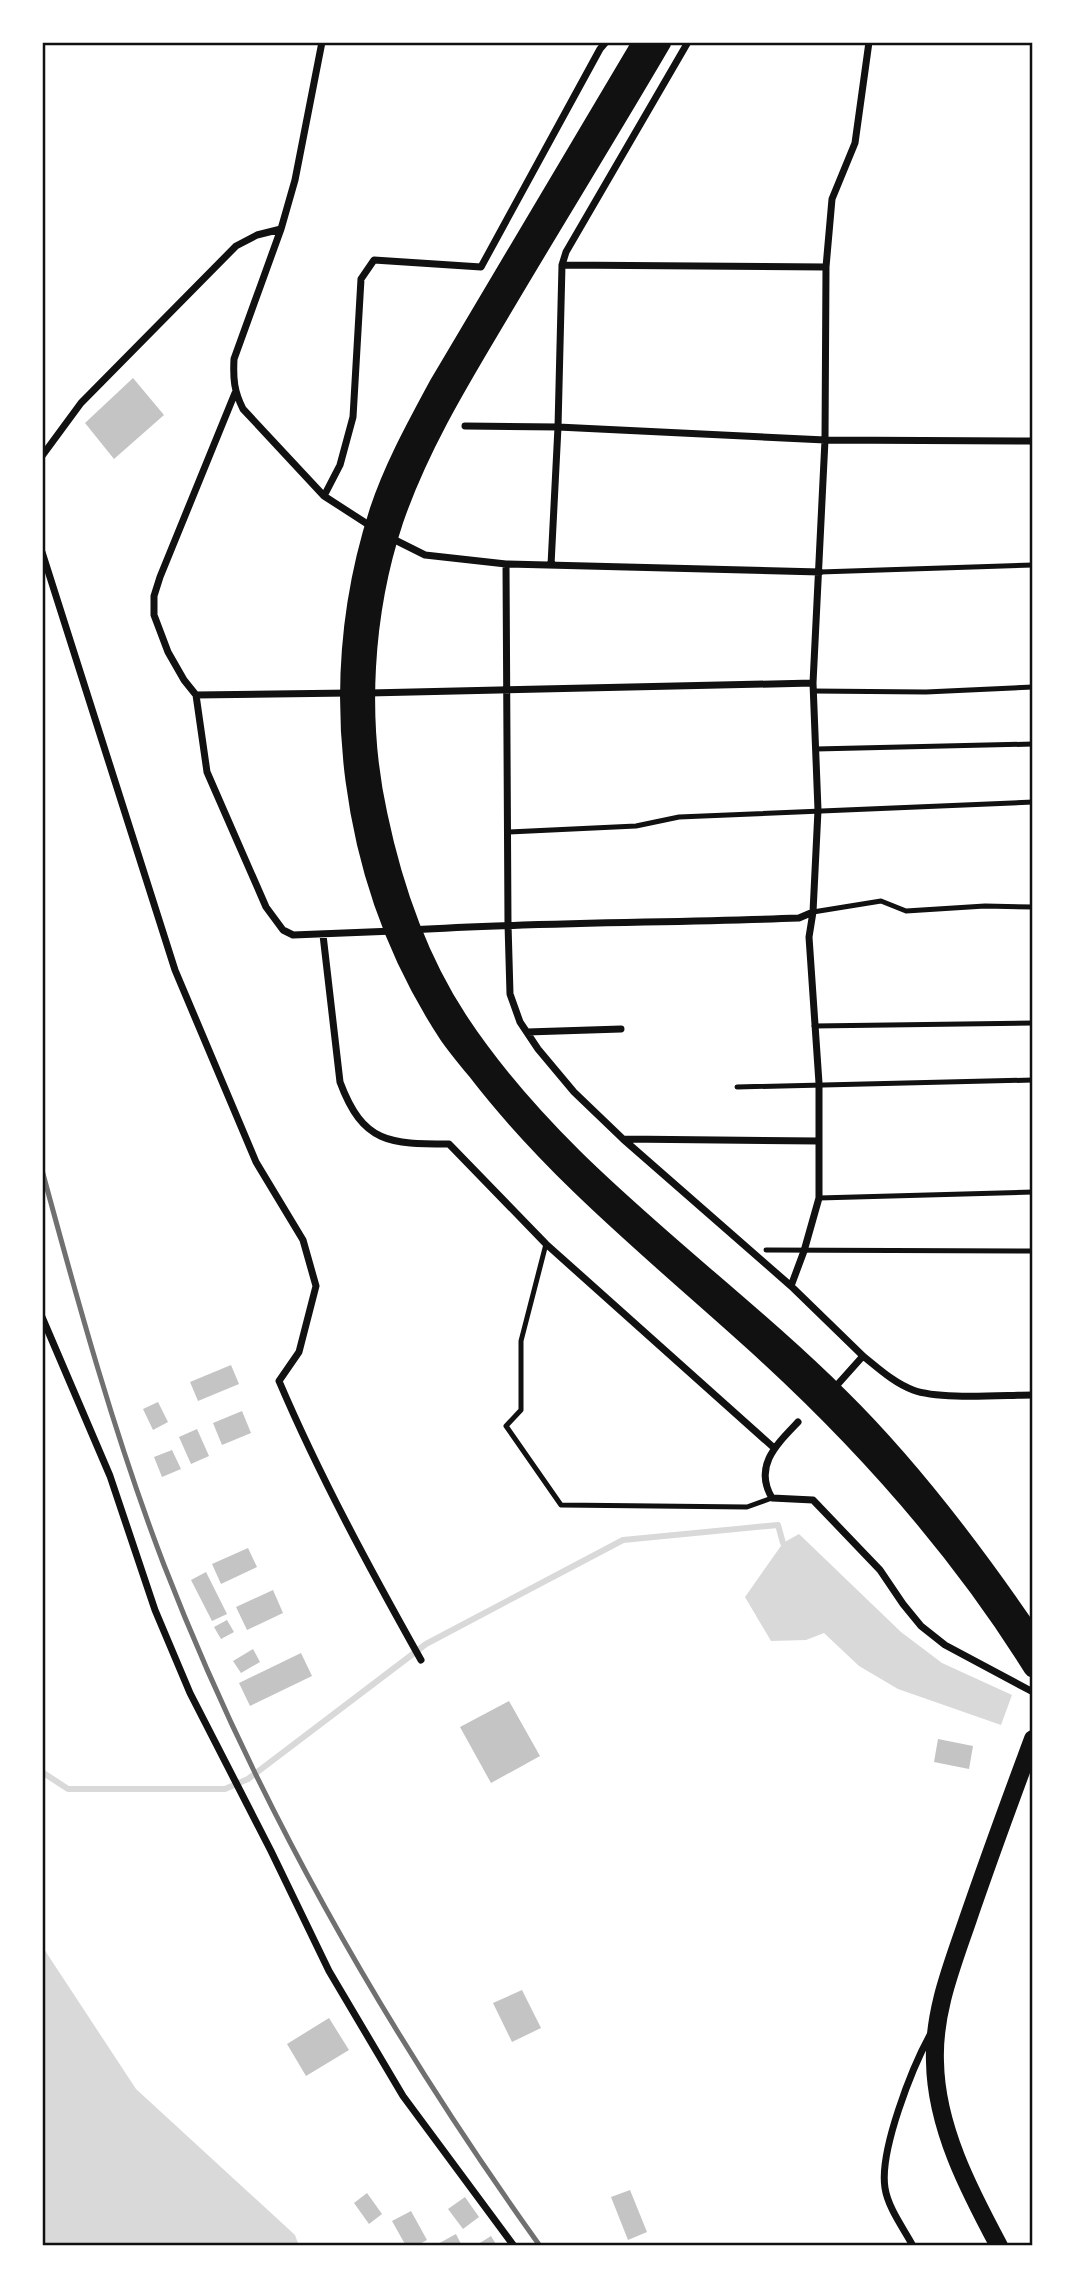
<svg xmlns="http://www.w3.org/2000/svg" width="1075" height="2288" font-family="Ubuntu,sans-serif">
<style>
.water{fill:#d9d9d9}
.lines{fill:none;stroke-linecap:round;stroke-linejoin:round}
.stream{stroke:#d9d9d9;stroke-width:6}
.building{fill:#c4c4c4}
.service{stroke:#111;stroke-width:5}
.minor{stroke:#111;stroke-width:7}
.primary{stroke:#111;stroke-width:18}
.trunk{stroke:#111;stroke-width:19}
.rail{stroke:#707070;stroke-width:5}
.neatline{fill:none;stroke:#111;stroke-width:2.5}
</style>
<rect width="100%" height="100%" fill="#fff"/>
<path class="water" d="M799 1534 901 1632 942 1663 1012 1695 1001 1725 898 1689 859 1666 824 1633 806 1640 771 1641 745 1597 783 1543Z
M42 1946 136 2089 295 2235 299 2246H42Z"/>
<g class="lines">
<path class="stream" d="M42 1772 68 1789H225L248 1779 426 1644 623 1540 778 1525 783 1543"/>
</g>
<path class="building" d="M133 378 164 415 114 459 85 423Z
M231 1365 239 1384 198 1401 190 1382Z
M158 1402 168 1422 153 1430 143 1409Z
M242 1411 251 1433 222 1445 213 1423Z
M197 1429 209 1456 191 1464 179 1437Z
M172 1450 181 1469 162 1477 154 1457Z
M248 1548 257 1567 221 1584 212 1564Z
M206 1572 227 1614 212 1621 191 1580Z
M273 1590 283 1613 247 1630 236 1607Z
M227 1620 234 1632 221 1639 214 1627Z
M253 1649 260 1662 241 1673 233 1661Z
M301 1653 312 1676 250 1706 239 1683Z
M509 1701 540 1756 491 1783 460 1727Z
M938 1739 973 1746 969 1769 934 1762Z
M522 1990 541 2028 512 2042 493 2003Z
M329 2018 349 2050 306 2076 287 2044Z
M630 2190 647 2232 628 2240 611 2197Z
M367 2193 382 2214 369 2224 354 2203Z
M465 2197 479 2217 463 2229 448 2209Z
M411 2211 427 2240 416 2246H406L392 2221Z
M456 2234 462 2246H434Z
M491 2236 497 2246H475Z"/>
<g class="lines">
<path class="service" d="M820 572 1033 565
M813 691 926 692 1033 687
M816 749 1033 744
M509 832 636 826 679 817 1033 802
M813 912 881 901 906 911 985 906 1033 907
M814 1026 1033 1023
M737 1087 1033 1080
M819 1198 1033 1192
M546 1244 521 1341V1410L506 1426 561 1505 747 1507 772 1498
M766 1250 1033 1251"/>
<path class="minor" d="M688 42 566 252 562 265 826 267
M281 229 234 359C233 379 234 391 243 409L324 496 372 527
M235 393 160 577 154 596V615L168 652 184 680 196 695 207 772 266 907 283 930 293 935 394 931
M465 426 558 427 825 440 1033 441
M42 456 81 403 236 246 257 235 281 229 295 180 322 42
M324 496 340 465 353 417 361 279 374 260 481 267 600 49 606 42
M391 538 425 555 506 564 820 572
M42 552 175 970 256 1162 303 1240 316 1286 299 1352 279 1381C320 1477 370 1569 421 1660
M506 564 508 924 510 994 520 1022 538 1049 574 1092 623 1139 791 1286
M551 565 558 427 562 265
M369 693 813 683
M196 695 350 693
M413 930C542 922 670 923 799 918L813 912
M323 935 340 1082C363 1144 390 1144 449 1144L546 1244 773 1447
M527 1032 621 1029
M624 1139 819 1141
M42 1317 110 1476 155 1610 190 1693 271 1851 329 1971 403 2096 514 2246
M863 1356C878 1368 894 1383 913 1390 939 1400 1002 1395 1033 1395
M838 1384 863 1356 791 1286 804 1251 819 1198V1083L809 937 813 912 818 810 813 683 825 440 826 267 832 199 855 143 869 42
M798 1422C777 1444 753 1466 772 1498L813 1500 880 1570 903 1604 921 1626 945 1645 1033 1692
M913 2246C904 2229 888 2208 885 2188 879 2151 912 2068 930 2035"/>
<path class="primary" d="M999 2246C969 2190 936 2127 935 2062 933 2012 952 1966 968 1919 989 1858 1011 1798 1033 1739"/>
<path class="trunk" d="M642 42 439 384C417 425 394 466 379 511 323 684 348 882 448 1034 457 1047 467 1059 477 1071 557 1175 659 1256 755 1343 862 1440 957 1546 1033 1668
M662 42C610 131 556 218 504 306 463 375 420 444 394 520 363 613 357 720 378 815 393 887 417 957 458 1020 558 1172 713 1272 840 1398 913 1470 976 1554 1033 1638"/>
<path class="rail" d="M42 1170C78 1303 115 1437 164 1565 258 1808 389 2035 540 2246"/>
</g>
<rect width="1075" height="2288" fill="none" stroke="#ffffff" stroke-width="88"/>
<rect x="44" y="44" width="987" height="2200" class="neatline"/>
</svg>
